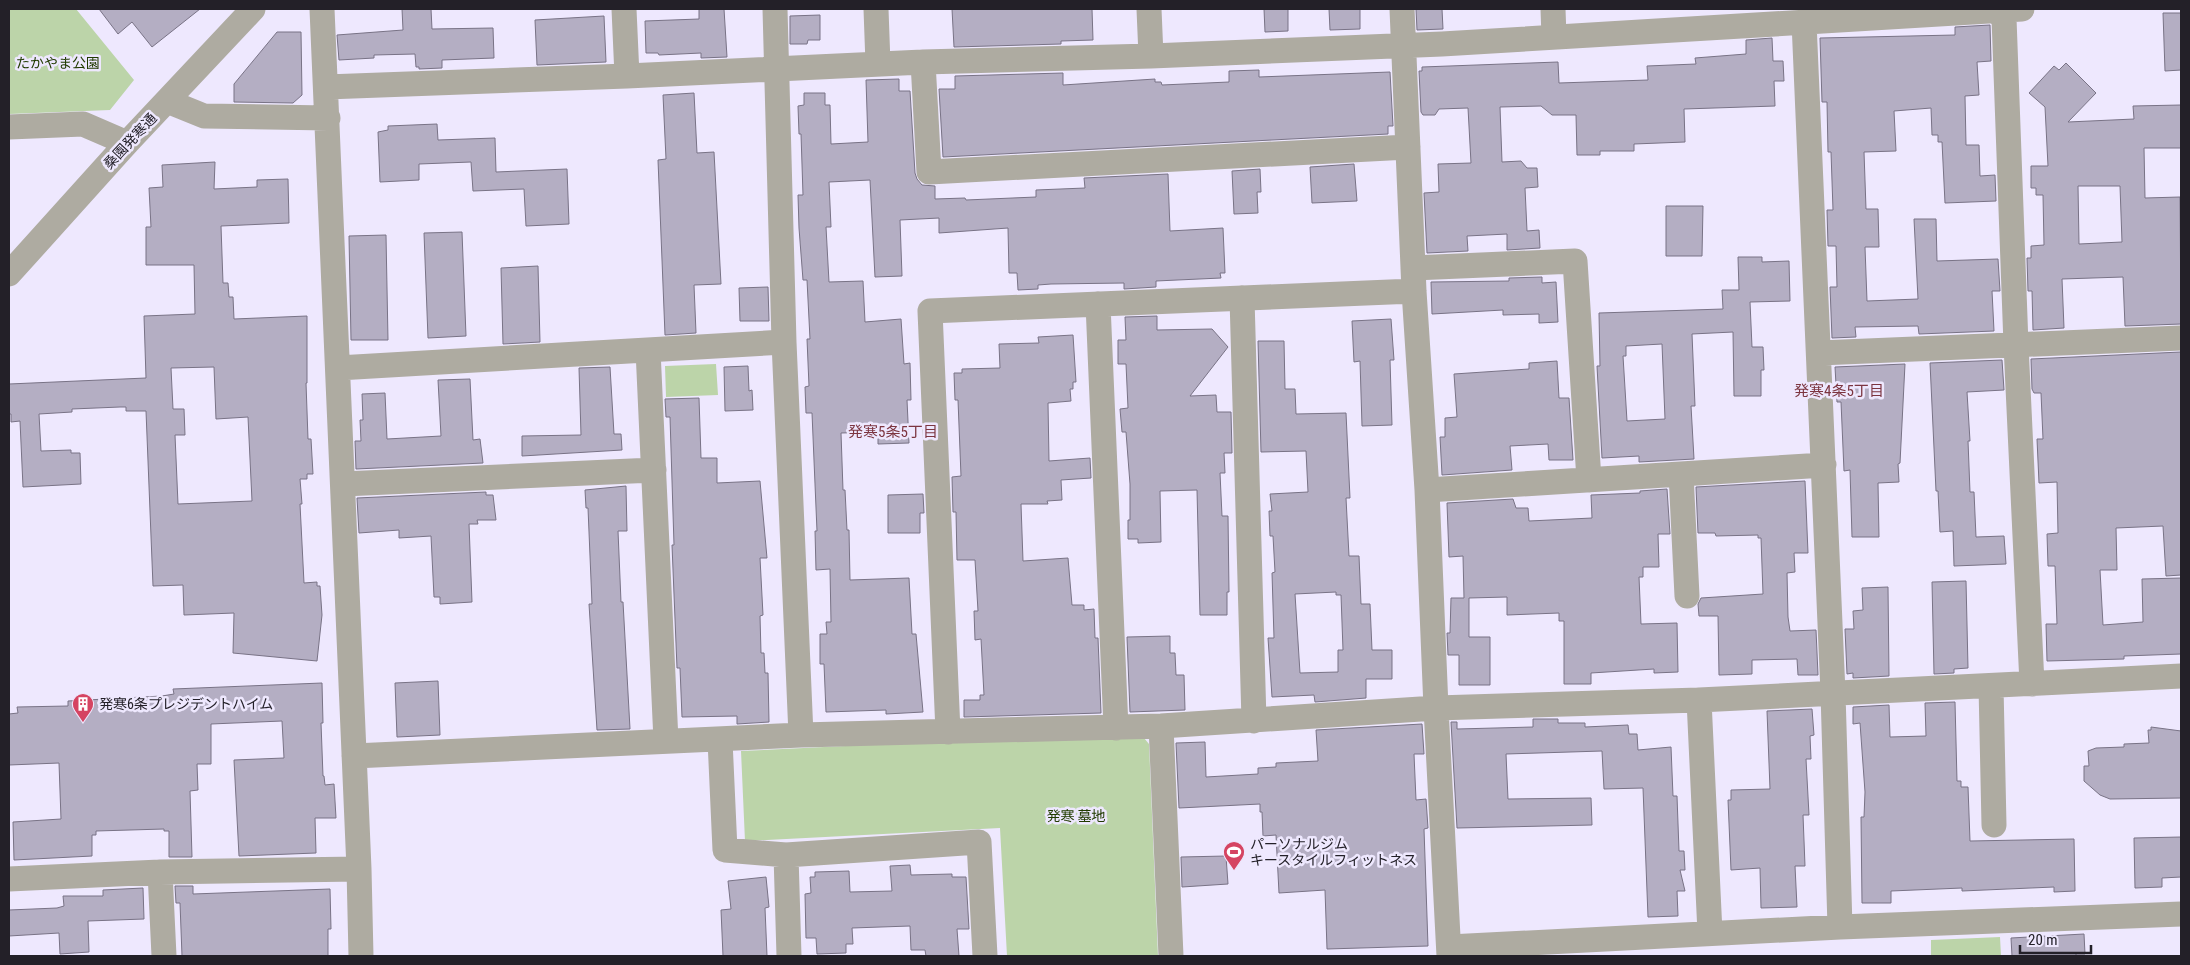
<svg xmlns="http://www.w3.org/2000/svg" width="2190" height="965" font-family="'Roboto Condensed','Noto Sans JP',sans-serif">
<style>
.green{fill:#bcd4a9}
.building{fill:#b4aec3;stroke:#797386;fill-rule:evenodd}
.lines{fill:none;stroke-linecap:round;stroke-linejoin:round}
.minor{stroke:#aeaba1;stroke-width:25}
.labels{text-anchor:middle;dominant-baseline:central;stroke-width:5;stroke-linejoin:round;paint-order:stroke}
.park-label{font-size:14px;fill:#213b00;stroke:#eee8fe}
.street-label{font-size:14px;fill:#232028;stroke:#eee8fe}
.poi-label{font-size:14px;fill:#232028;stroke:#eee8fe;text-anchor:start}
.neighbourhood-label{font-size:15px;fill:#7c3540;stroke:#eee8fe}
</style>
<rect width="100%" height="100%" fill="#eee8fe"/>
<path class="green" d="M9 9H76L134 80 110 110 9 114Z
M716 364 718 395 666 397 665 366Z
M1139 732 1149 744 1158 956H1007L1000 828 745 841 741 751Z
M2000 937 2001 956H1931V940Z"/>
<path class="building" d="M99 9H200L152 47 132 22 118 34Z
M402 9H431L432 29 493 28 494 58 442 60V68L419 69V67H416L415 54 374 55V58L339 60 337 35 403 30Z
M699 9H724L727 57 701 58V53L659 55 658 53H646L645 21 699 19Z
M952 9H1092L1093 40 1061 41V44L954 47Z
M1264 9H1288V31L1265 32Z
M1329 9H1360V29L1330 30Z
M1416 9H1442L1443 29 1417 30Z
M2163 13H2181V70L2165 71Z
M820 15V40H808L807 44H790V16Z
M604 16 606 62 537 65 535 20Z
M1990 25 1991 61 1977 62 1979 95 1965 96 1966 145H1979L1980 176 1995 175 1996 201 1945 203 1942 142H1938V135H1932L1931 108 1894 111 1896 151 1864 152 1866 209H1878L1879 247H1865L1867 301 1918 299 1914 219H1936L1937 261 1998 259 2000 291H1992L1994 331 1919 334 1918 326 1855 327 1856 337 1832 338 1830 287H1837L1836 246H1828L1827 210H1833L1831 152H1828L1827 102H1822L1820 38 1955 35V27Z
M277 32H301L302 95 293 103 234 102V84Z
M1772 38 1773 61H1783L1784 81H1774L1775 106 1684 109 1685 142 1634 144V151H1600V155H1577L1576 115H1552L1541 106 1500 107 1502 162 1521 161 1527 168H1537L1538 187 1525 188 1527 231 1539 230 1540 248 1507 250V234L1467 236 1468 251 1427 253 1424 193 1439 192 1438 164 1471 163 1468 108 1439 109 1435 115H1423L1421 112 1419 71H1422V67L1558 62 1559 83 1648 80 1647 66 1696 64 1695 58 1746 54V40Z
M2066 63 2096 93 2068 122 2134 119 2133 106 2181 105V148H2144L2145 198 2180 197 2181 324 2125 326 2123 277 2062 279 2064 328 2033 330 2032 291H2028L2027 258H2031V246L2044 245 2043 195H2036V188H2031V166H2048L2045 107 2029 93 2054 66 2059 70ZM2078 186H2120L2122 242 2079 244Z
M1259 70V77L1390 72 1393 126H1388V134L943 157 939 89H955V76L1063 73V85L1155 79V82H1161L1162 85 1229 82V71Z
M899 79V91H910L915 173 917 179 922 185 935 186V199L965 198 966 200 1036 197V190L1085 188 1084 178 1168 174 1170 231 1223 228 1225 273H1220L1221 278 1156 281V287L1124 289V283L1051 284 1038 285V289L1018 290 1017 273H1009L1008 228 939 233V218L900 220 902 276 875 277 870 180 829 182 831 227H826L829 282 863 281 865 322 901 319 904 364 910 363 911 400H907L909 443 878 444V432L841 433 843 490H845L847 530H849L850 580 909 578 912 634H916L923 712 886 714V710L826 712 824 664H820V634H827L826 622H831L830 569 816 570 815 531H817L812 413H806L805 387 809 386 807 339H810L807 280H803L799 228 798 195H803L801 134H799L798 106 804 105V93H825V105H830L831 144 868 142 866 80Z
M694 93 697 153 714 152 721 284 694 285 696 333 665 335 658 160 666 159 663 95Z
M437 124 438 140 495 138 496 172 567 169 569 224 526 226 524 189 473 191 471 162 419 164V180L380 182 378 132 388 130V126Z
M215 162 214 189 257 187V180L288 179 289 223 221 226 223 283H228L229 297H233L234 319 307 316V383H306L308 439H311L313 474H307V479H300L302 504H300L304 583 317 582V586H320L322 615 317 661 233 653 234 613 184 615 183 585 153 586 146 411H126V407H120L72 409V412L39 414 41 451 71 450V453H80L81 484 23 487 20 421 11 422V414H9V384L146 378 144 316 195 314 194 265H146V227H151L149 188 163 187 162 165ZM214 367 216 419 248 417 252 501 178 504 175 435H185L184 409H173L171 368Z
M1354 164 1357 201 1312 203 1310 167Z
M1260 169 1261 192H1257L1258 213 1234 214 1232 171Z
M1666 206H1703L1702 256H1666Z
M462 232 466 336 428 338 424 233Z
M386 235 388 340H351L349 236Z
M1738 257H1762V262L1789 261 1790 301 1750 302 1752 347H1763L1764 370H1761V396H1734L1733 332 1692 334 1695 406H1691L1694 459 1639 462V456L1602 458 1597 366H1600L1599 313 1723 309 1722 290H1739ZM1662 344 1665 419 1627 421 1623 356H1626V346Z
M538 266 540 342 503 344 501 268Z
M1542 277V283L1556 282 1558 322 1539 323V314L1503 315V310L1432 314 1431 282 1509 281V278Z
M768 287 769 321H740L739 288Z
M1157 316V330L1212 329 1228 347 1190 396 1216 395 1217 412H1231L1232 453H1224L1225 473H1220L1222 516H1228L1229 592H1227V615H1200L1197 490 1160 491 1161 542 1138 543V539H1128V520H1130V484L1126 432H1122L1120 409 1128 408 1126 364H1118V340H1126L1125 317Z
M1391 319 1394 360H1390L1392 425 1362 426 1360 361 1354 362 1352 321Z
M1073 335 1076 382H1073V389H1070L1071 401 1048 403 1049 461 1090 458 1091 478 1061 480 1062 500 1047 501 1048 504H1021L1023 561 1068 558 1072 605H1084V610L1094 609 1095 638H1098L1101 713 964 717V700H980V695H984L981 639 975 640 974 611H978L975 560H957L956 512H953L952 477 961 476 958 400H955L954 373H962V369L1000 368 999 344 1039 343 1038 337Z
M1258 341H1284L1285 389H1295L1296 414 1346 413 1350 498H1346L1349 556H1359L1361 604H1370L1372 650H1392V679H1366V698L1315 702 1314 695 1272 697 1268 638H1274L1272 573 1275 572 1273 536H1270L1269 511H1272L1270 494 1308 492 1306 451 1261 452ZM1336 592V595H1341L1343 650H1338V672L1300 673 1295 594Z
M2181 352V575L2166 576 2163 526 2116 528 2117 570H2100L2103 625 2143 622 2142 579 2181 578V654L2124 656V659L2047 661 2046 624H2057L2055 566H2048L2047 534 2058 533 2057 482 2039 483 2037 439H2043L2041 393H2034L2032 389 2031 359Z
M2002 360 2004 390 1967 392 1970 441H1968L1970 492H1974L1976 537 2004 536 2006 564 1954 566 1953 531 1940 532 1938 491H1936L1930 363Z
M1557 361 1559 398H1569L1573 460H1549L1548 444 1510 446 1512 470 1442 475 1440 437H1445V418L1457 417 1454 374 1529 369V363Z
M1905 364 1900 463 1898 464 1899 482 1878 483 1879 537H1852L1850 470 1844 471 1841 402H1837L1835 367Z
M748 366 749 391 752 390 753 410 725 411 724 367Z
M610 367 614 434H621L622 450 522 456V436L581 435 579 368Z
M470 379 473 440 480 439 483 463 356 469 355 441H361L360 420H363L362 394 385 393 387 439 441 436 438 380Z
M699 398 701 458H717V483L760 481 767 558H760L763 615 760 616 761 653H764L765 673H768L769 722 737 724V716L682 717 680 668H677L672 545H674L670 417H666L665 399Z
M1805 481 1808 553H1794L1795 572 1787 573 1788 617 1790 631 1816 630 1818 675H1798L1797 659 1752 660V674L1719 675 1718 616H1699L1698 604 1701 598 1763 594 1761 538H1758V535L1716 536 1715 533H1698L1696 487Z
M626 486 627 531H618L621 602H623L630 729 597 730 589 604H592L588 508H586L585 490Z
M1667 489 1670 534H1658L1659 567H1643V577H1639L1641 624 1677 623 1678 672 1654 673V669L1591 673V684H1564V621H1559V613L1507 615V597L1469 598V637H1490V685H1459V655H1448L1447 633H1450L1451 598H1464L1463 556 1449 557 1447 503 1513 499 1516 508H1528L1529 521 1592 518 1591 495 1640 493V491Z
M486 492V495H493L496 520H477L478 524H469L472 602 440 604V597H434L431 536 399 538V530L359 533 357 498Z
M923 494 924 513H920V533H888V495Z
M1966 581 1968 668 1954 669V673L1934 674 1932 582Z
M1888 587 1889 676 1853 678V673L1847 674 1845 629H1854L1853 611 1863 610 1862 588Z
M1170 636V653H1175L1176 675H1184L1185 710 1130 712 1127 637Z
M438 681 440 735 397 737 395 683Z
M322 683 323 723H321L323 776H324L325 785 334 784 336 818H315L316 853 239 856 234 760 284 758 282 721 211 724V764H197L198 790 190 791 192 857H169V831H164V829L96 831V835H92V856L14 860 13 822 61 819 59 763 9 765V714L18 713 17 707 68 706V701L162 696 174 694 173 689Z
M1955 702 1957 781H1961V787H1968L1970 841 2074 839 2075 891 2054 892V887L1962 891V888L1891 891V903H1862L1861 817H1864L1865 792 1860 723 1853 724V707L1889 705 1890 737 1926 736 1925 703Z
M1812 709 1814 735 1810 736 1811 759H1806L1809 815H1803L1805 866H1795L1797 907 1761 908 1760 868 1731 870 1728 800H1731V790L1770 789 1767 711Z
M1533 719H1558V723H1585V727L1628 725 1629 734H1637L1638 750 1671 747 1673 796H1677L1679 851H1684L1685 870H1680L1685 891H1677L1678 916 1648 917 1643 788 1604 789 1602 751 1506 754 1508 799 1591 798 1592 825 1457 828 1451 722H1457V729L1533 727Z
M1422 724 1424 754H1414L1416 800 1426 799 1428 828 1424 829 1428 946 1327 949 1325 890 1279 893 1276 835 1263 836 1262 812H1260V804L1179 808 1176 743 1205 742 1206 777 1258 774V768L1276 767V763L1318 761 1316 730Z
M2151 727 2181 731V798L2110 799 2100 795 2084 781V766H2089L2088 751 2096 748 2124 747V744L2149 743 2148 730H2151Z
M2181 837V877L2162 878V887L2135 888 2134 838Z
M1226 856 1228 884 1182 887 1181 857Z
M910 865 911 875 952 874V877H966L969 929H957L959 956H926L925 950H911L910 926 852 928 853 944H846V953L817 954 816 938H806L805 894 811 893 810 877H815V872L849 871 850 892 892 891 890 866Z
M766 877 769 907 765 908 767 956H723L721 910 731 909 728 881Z
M175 886H193V894L330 889 331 929H328V956H182L180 903H176Z
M143 888 144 919 88 921 89 952 60 954 59 933 9 936V910L57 908 64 906 63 896H103V890Z
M2084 934 2085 954H2076V956H2012L2011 938Z"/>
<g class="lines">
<path class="minor" d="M322 9 359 869 361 956
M624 9 627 76
M775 9 784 342 801 735
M876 9 878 64
M1149 9 1151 56
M1402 9 1414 291 1427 490 1436 708 1449 956
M1553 9 1554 37
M1993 9 2004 18 2016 345 2032 684
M1804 22 1833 693 1840 927
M923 62 929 172 1408 147
M326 87 627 76 923 62 1151 56 1442 44 2022 9
M167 101 204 116 328 118
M9 127 83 124 127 143
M1413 268 1575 261 1589 480
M9 274 127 143 253 9
M1242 298 1254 721
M1098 304 1116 728
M648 350 666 741
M1819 353 2181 338
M338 368 784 342
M1681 474 1687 596
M343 484 654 470
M1427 490 1824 465
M1991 686 1994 825
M1699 700 1710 933
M1161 726 1171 956
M948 732 930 311 1414 291
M720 740 725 850 786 855 789 956
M354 756 801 735 1161 726 1436 708 1699 700 2181 676
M786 855 979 842 985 956
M160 872 164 956
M9 879 160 872 359 869
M1449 947 1840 927 2181 914"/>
</g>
<defs>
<g id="building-pin" transform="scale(1.125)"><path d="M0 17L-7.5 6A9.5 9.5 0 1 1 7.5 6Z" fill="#d54462" stroke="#eee8fe"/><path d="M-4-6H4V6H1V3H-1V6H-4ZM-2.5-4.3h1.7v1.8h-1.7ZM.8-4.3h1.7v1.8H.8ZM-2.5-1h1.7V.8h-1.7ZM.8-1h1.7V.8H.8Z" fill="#fff"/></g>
<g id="stadium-pin" transform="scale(1.125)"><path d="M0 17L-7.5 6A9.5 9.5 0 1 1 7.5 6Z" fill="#d54462" stroke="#eee8fe"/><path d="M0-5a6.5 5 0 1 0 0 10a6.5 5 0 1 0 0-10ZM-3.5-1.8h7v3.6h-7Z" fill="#fff"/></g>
</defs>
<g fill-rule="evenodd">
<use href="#building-pin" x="83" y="704"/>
<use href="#stadium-pin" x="1234" y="852"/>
</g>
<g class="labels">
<g class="park-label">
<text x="58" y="63">たかやま公園</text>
<text x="1076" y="816">発寒 墓地</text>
</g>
<g class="street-label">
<text transform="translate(130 141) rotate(-47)">桑園発寒通</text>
</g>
<g class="poi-label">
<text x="99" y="704">発寒6条プレジデントハイム</text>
<text x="1250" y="844">パーソナルジム<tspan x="1250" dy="16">キースタイルフィットネス</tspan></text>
</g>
<g class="neighbourhood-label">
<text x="1839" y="391">発寒4条5丁目</text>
<text x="893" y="432">発寒5条5丁目</text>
</g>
</g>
<rect width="2190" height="965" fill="none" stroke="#232028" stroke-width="20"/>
<path d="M2020 945v8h71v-8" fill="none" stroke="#232028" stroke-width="2.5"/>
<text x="2028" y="945" font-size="15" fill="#232028" stroke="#eee8fe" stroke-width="4" paint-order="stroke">20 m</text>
</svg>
